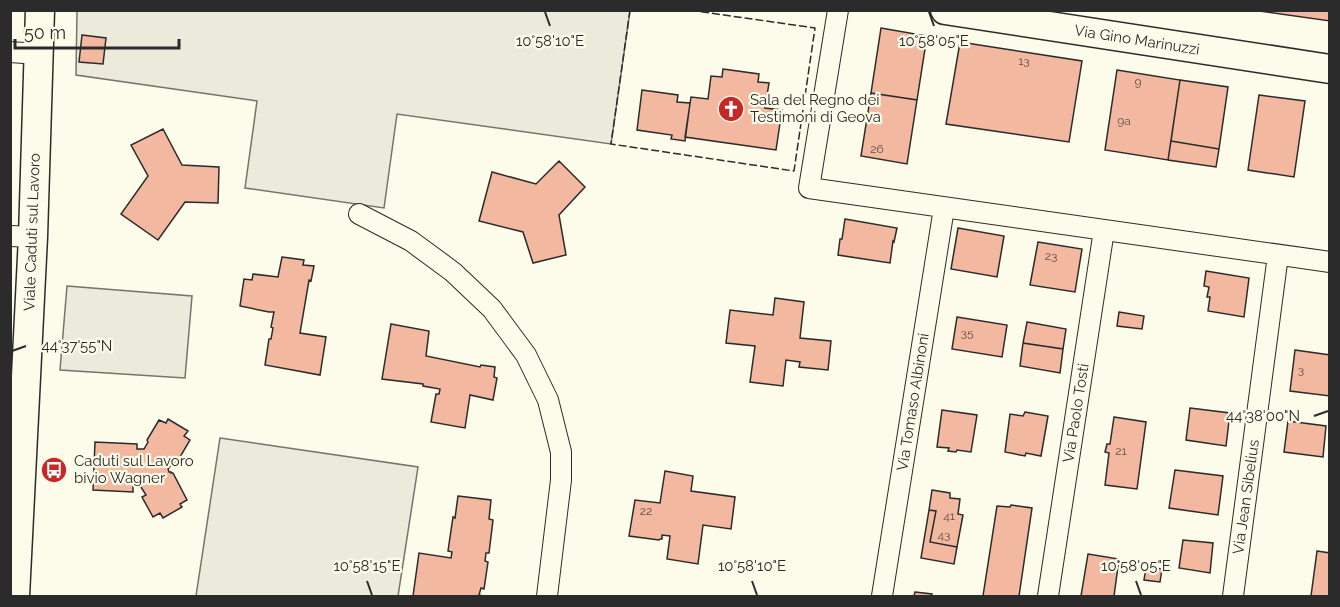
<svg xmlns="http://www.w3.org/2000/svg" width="1340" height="607" font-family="Raleway,sans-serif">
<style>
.green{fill:#ecebdb;stroke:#74746e;stroke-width:1.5}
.building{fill:#f2b8a0;stroke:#2b2b2b;stroke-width:1.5}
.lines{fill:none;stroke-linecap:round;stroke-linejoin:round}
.street-casing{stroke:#2b2b2b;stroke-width:22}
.secondary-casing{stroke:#2b2b2b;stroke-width:31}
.street{stroke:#fdfbea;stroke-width:20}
.secondary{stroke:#fdfbea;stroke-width:28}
.fence{stroke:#2b2b2b;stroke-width:1.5;stroke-dasharray:8 3;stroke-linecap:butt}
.ticks{fill:none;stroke:#2b2b2b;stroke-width:2}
.labels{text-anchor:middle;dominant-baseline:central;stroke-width:4.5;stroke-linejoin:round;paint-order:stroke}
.number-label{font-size:12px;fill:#5d4e48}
.street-label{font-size:15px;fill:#2b2b2b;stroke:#fdfbea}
.poi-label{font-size:15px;fill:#2b2b2b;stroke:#fdfbea;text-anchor:start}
.ticks-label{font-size:15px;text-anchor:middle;fill:#2b2b2b;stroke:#fdfbea;stroke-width:4.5;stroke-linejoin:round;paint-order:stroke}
</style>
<rect width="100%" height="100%" fill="#fdfbea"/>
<path class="green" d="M77 11H630L611 144 397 114 384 208 245 188 257 101 76 75Z
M67 286 192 296 185 378 60 370Z
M220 438 418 467 398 596H196Z"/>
<path class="building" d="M1252 10H1330V21Z
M881 28 927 36 917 100 871 93Z
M82 35 106 38 103 64 79 62Z
M960 42 1082 61 1069 142 946 124Z
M723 69 759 74 758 82 769 83 765 108 782 110 776 150 685 137 691 97 708 99 711 76 722 77Z
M1117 70 1180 80 1168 160 1105 150Z
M1180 80 1228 87 1219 149 1171 141Z
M642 90 678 95 677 102 690 103 685 141 671 139 672 135 637 130Z
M871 93 917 100 907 164 861 156Z
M1259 95 1305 101 1294 177 1248 170Z
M163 129 182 165 219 167 218 203 185 202 158 240 121 214 148 176 131 145Z
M1171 141 1219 149 1216 167 1168 160Z
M559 161 585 187 559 215 566 255 533 263 523 232 479 221 492 172 536 184Z
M845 219 897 228 894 242 893 241 890 263 838 255 840 239H842Z
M958 228 1004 236 997 277 951 269Z
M1038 242 1082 249 1075 292 1030 285Z
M282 257 304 260 303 265 314 266 311 281 309 280 300 333 326 337 320 375 265 365 269 339H271L273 328 271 327 274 312H269L240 306 244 279 252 280 253 274 278 277Z
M1206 271 1249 278 1244 317 1208 311 1210 297H1207L1209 287 1204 286Z
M775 298 804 302 800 338 831 341 828 370 799 367 800 362 786 360 783 386 750 382 755 346 726 343 730 310 773 315Z
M1119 312 1144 316 1142 329 1117 326Z
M957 317 1007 325 1002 357 952 349Z
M1027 322 1066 329 1063 349 1023 343Z
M391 324 429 331 426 356 480 367 481 365 495 367 494 377 497 378 493 400 470 395 465 428 431 422 436 394H439L440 389 423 386V384L382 379Z
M1023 343 1063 349 1060 373 1020 366Z
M1295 350 1330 355V396L1290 391Z
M1190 408 1230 413 1226 446 1186 440Z
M942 410 977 415 971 452 957 450 956 452 948 451 949 448 937 447Z
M1025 412 1048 416 1041 456 1026 453 1025 456 1005 452 1010 414 1023 416Z
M1114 417 1146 422 1137 489 1105 485 1109 453 1105 452 1107 444H1110Z
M168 419 188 431 184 436 190 440 176 464 173 462 168 469 169 472H171V473H173L187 500 180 504 182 507 163 518 160 513 153 517 142 497 146 495 141 487 133 486V492L93 490 95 442 137 444V449H144L148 442 147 440 159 420 166 423Z
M1288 421 1326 426 1323 457 1284 452Z
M1175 470 1223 476 1218 515 1169 508Z
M665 471 693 476 691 491 735 497 731 529 703 525 698 564 667 559 670 536 662 535V539H660L659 540 629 536 635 500 660 503Z
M932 490 950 493V498L960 499 958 514 963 515 957 547 930 542 936 511 929 510Z
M458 496 491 500 489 519 493 520 489 553H486L485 561 488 562 484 589 481 588 479 595 483 596H413L419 553 451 558 452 552 448 551 453 517 455 518Z
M1011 505 1032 508 1019 596H983L997 506 1010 507Z
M929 510 936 511 930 542 957 547 954 564 921 558Z
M1183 540 1213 543 1210 573 1179 568Z
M1317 551 1330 553V596H1311Z
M1088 554 1119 559 1114 596H1081Z
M1146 567 1162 569 1160 582 1144 580Z
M915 592 932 594V596H914Z"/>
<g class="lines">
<g class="street-casing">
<path id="street" d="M838 10 809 188 1330 262
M10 52 38 54
M359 214 411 241 453 272 492 309 526 355 548 400 561 452V480L547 596
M10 236 33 237
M882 596 944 208
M1048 596 1104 230
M1233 596 1278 255"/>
</g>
<g class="secondary-casing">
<path id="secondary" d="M945 10 1330 69
M15 596 33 237 40 10"/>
</g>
<use href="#street" class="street"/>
<use href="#secondary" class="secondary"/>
<path class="fence" d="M630 10 611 144 794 171 815 28 689 10"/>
</g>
<path class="ticks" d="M545 12 550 26M929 12 934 26M12 351 26 346M1314 416 1328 411M367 581 372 595M752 581 757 595M1136 581 1141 595"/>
<defs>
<g id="church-disc" transform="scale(1.35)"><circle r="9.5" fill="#c62828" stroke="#fdfbea"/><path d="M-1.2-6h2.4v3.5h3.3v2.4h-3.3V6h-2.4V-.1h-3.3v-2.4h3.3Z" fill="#fff"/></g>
<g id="bus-disc" transform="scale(1.35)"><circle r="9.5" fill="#c62828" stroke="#fdfbea"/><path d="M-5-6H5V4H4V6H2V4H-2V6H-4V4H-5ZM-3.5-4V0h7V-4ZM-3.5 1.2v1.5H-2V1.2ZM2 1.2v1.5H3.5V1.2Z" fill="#fff"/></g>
</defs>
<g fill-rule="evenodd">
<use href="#church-disc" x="731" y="109"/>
<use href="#bus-disc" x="54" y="470"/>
</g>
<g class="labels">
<g class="number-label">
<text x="1024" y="61">13</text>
<text x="1138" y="82">9</text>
<text x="1124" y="121">9a</text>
<text x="877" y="149">26</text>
<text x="1051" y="256">23</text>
<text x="967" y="333">35</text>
<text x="1301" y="370">3</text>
<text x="1121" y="451">21</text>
<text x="646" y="511">22</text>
<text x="949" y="516">41</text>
<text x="944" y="535">43</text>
</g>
<g class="street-label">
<text transform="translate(1137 40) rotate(9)">Via Gino Marinuzzi</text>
<text transform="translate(32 232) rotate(-88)">Viale Caduti sul Lavoro</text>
<text transform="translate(913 402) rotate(-81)">Via Tomaso Albinoni</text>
<text transform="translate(1076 413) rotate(-81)">Via Paolo Tosti</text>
<text transform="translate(1246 497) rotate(-82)">Via Jean Sibelius</text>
</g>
<g class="poi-label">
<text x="750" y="100">Sala del Regno dei<tspan x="750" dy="17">Testimoni di Geova</tspan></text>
<text x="74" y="461">Caduti sul Lavoro<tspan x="74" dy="17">bivio Wagner</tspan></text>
</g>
</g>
<g class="ticks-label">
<text x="550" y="46">10°58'10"E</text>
<text x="934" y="46">10°58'05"E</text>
<text x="77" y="351">44°37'55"N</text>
<text x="1263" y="421">44°38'00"N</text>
<text x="367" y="571">10°58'15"E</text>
<text x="1136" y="571">10°58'05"E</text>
<text x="752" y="571">10°58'10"E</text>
</g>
<rect width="1340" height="607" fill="none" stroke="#2b2b2b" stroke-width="24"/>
<path d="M15 39v9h164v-9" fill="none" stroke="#2b2b2b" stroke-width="3"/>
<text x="24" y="39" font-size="18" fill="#2b2b2b" stroke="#fdfbea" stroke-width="4.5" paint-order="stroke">50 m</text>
</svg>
